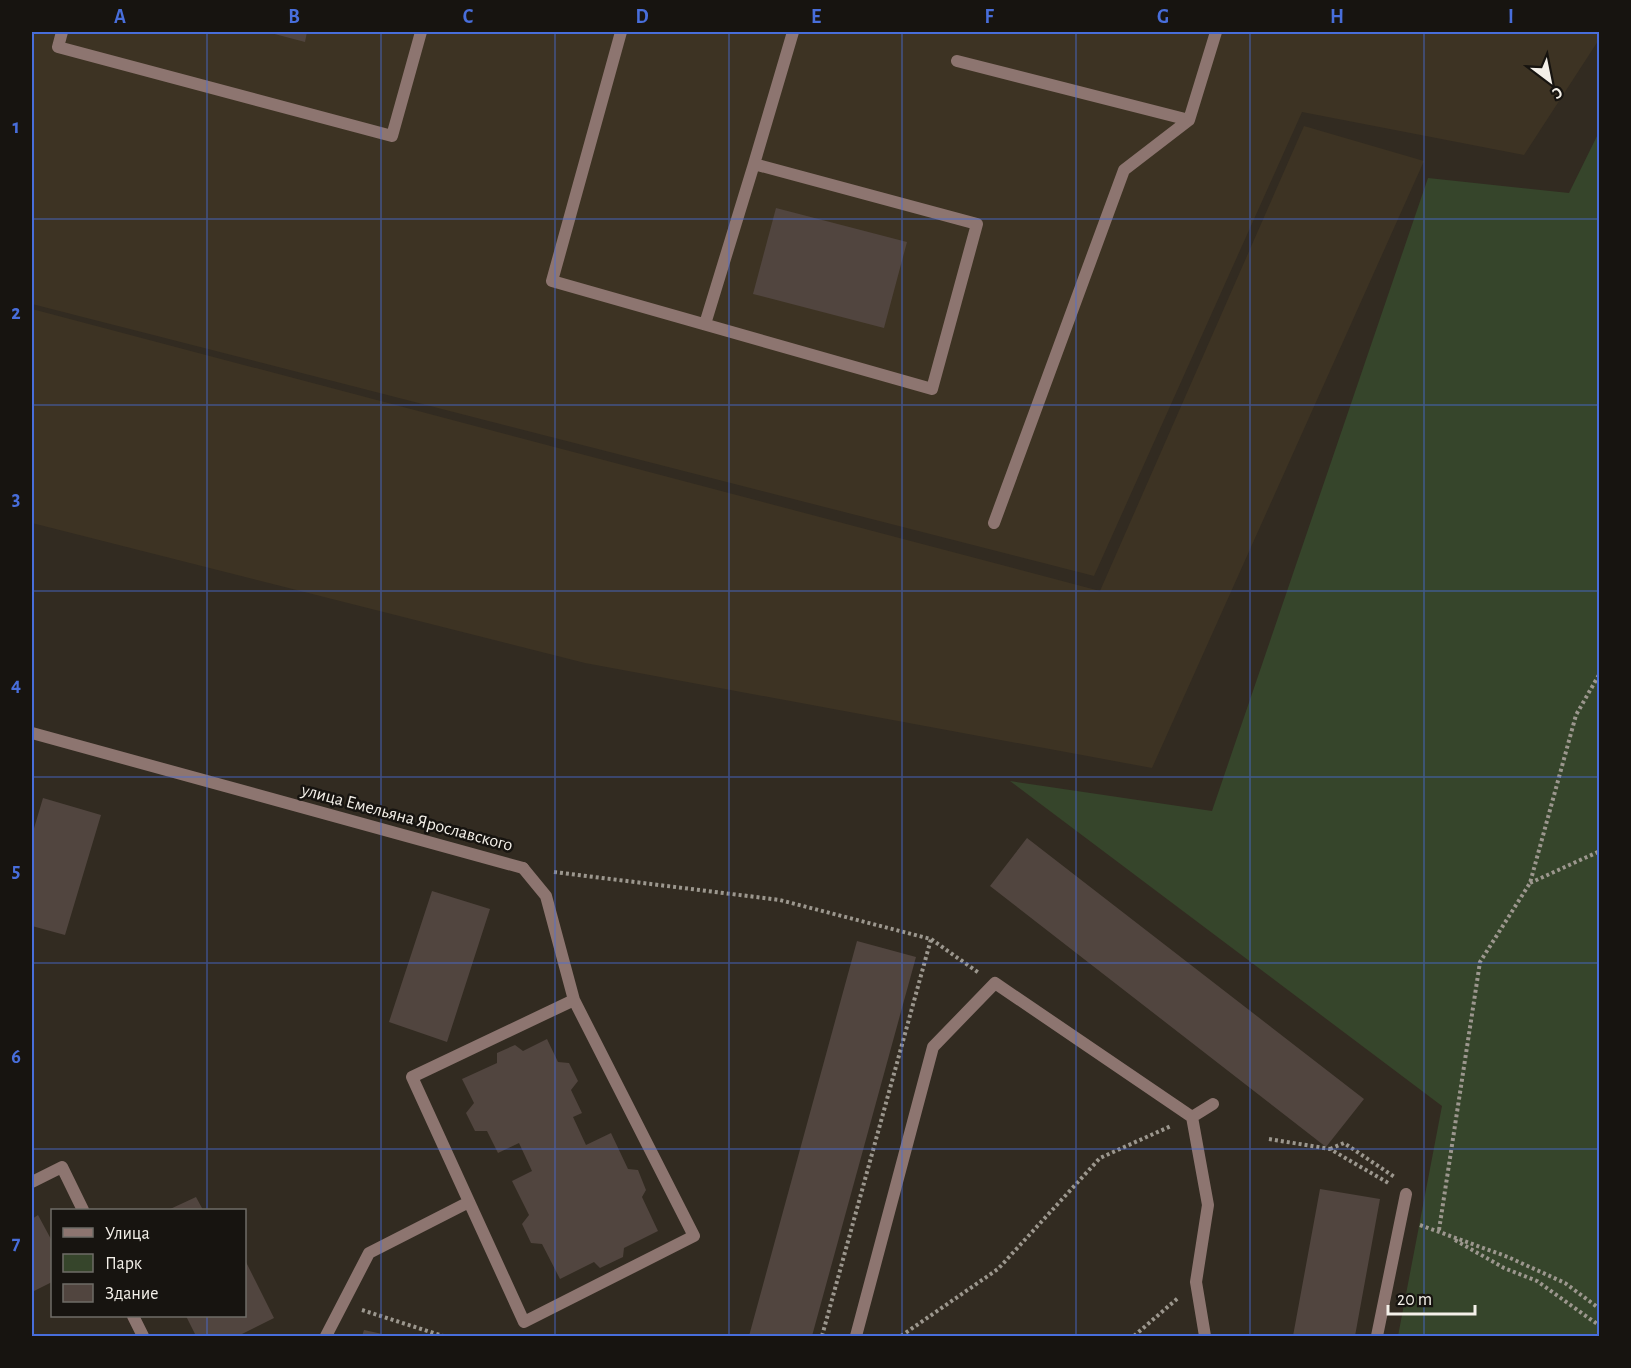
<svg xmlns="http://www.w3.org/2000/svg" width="1631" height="1368" font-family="'Alegreya Sans',sans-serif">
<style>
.built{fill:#3d3323}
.green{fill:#36452b}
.building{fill:#51453f}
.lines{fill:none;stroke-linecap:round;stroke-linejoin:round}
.path{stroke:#9c978e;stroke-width:4;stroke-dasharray:3 3;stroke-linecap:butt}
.lane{stroke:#8d7570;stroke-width:12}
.street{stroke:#8d7570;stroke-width:12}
.grid{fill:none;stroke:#486edb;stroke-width:1.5;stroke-opacity:0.55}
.labels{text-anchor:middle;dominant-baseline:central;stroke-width:5;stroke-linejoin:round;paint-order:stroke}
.street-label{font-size:18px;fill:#f4f0e9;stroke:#171410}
.neatline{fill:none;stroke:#486edb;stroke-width:2}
.grid-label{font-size:20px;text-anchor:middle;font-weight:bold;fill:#486edb}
</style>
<rect width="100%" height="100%" fill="#322b21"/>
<path class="built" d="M32 32H1599L1600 38 1524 155 1302 112 1094 576 32 304Z
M1304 126 1424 161 1152 768 585 663 32 523V309L1100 591Z"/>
<path class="green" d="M1599 132V1336H1398L1442 1106 1010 781 1212 811 1428 178 1569 193Z"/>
<path class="building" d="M267 32H307L305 42Z
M776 208 907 242 884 328 753 294Z
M43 798 101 815 65 935 32 926V835Z
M1027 838 1364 1099 1326 1147 990 886Z
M432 891 490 909 447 1042 389 1022Z
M857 941 916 957 812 1336H749Z
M547 1039 558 1062 569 1063 578 1081 571 1090 582 1113 573 1117 586 1145 611 1133 628 1169 638 1170 646 1190 642 1197 658 1231 624 1248 623 1257 600 1268 594 1262 560 1279 542 1244 531 1243 522 1224 529 1215 512 1181 532 1171 519 1143 498 1153 487 1131H475L466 1113 474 1103 462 1079 497 1063V1053L515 1045 523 1051Z
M1320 1189 1380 1199 1355 1336H1293Z
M196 1197 203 1210H168Z
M38 1215 52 1241V1282L32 1292V1219Z
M244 1258 274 1318 238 1336H196L186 1316H244Z
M364 1330 387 1335V1336H362Z"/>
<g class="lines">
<path class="path" d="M554 872 780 900 931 939 979 973
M1530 883 1600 851
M1269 1139 1330 1149 1390 1184
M1330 1149 1344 1143 1396 1178
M1420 1225 1508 1257 1565 1283 1600 1309
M1439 1230 1480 962 1530 883 1576 715 1600 673
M1455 1240 1504 1268 1537 1281 1600 1326
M362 1310 443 1336
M822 1336 931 939
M901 1336 998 1269 1100 1158 1171 1126
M1134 1336 1178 1298"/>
<path class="lane" d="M62 32 58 47 392 136 421 32
M621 32 552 281 932 389 977 224 754 164 793 32
M705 324 754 164
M523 868 546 896 574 1000 694 1236 524 1322 412 1077 574 1000
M1192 1117 1213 1104
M32 1182 62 1167 83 1210
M133 1316 143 1336
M326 1336 369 1253 469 1202
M856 1336 933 1047 995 983 1192 1117 1208 1205 1196 1282 1205 1336
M1377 1336 1406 1194"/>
<path class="street" d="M957 61 1189 120
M994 523 1124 170 1189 120 1216 32
M32 733 523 868"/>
</g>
<path class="grid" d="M207 32V1210M381 32V1336M555 32V1336M729 32V1336M902 32V1336M1076 32V1336M1250 32V1336M1424 32V1336M32 219H1600M32 405H1600M32 591H1600M32 777H1600M32 963H1600M32 1149H1600M207 1316V1336"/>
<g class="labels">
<g class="street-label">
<text transform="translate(407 818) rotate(15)">улица Емельяна Ярославского</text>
</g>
</g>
<rect width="1631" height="1368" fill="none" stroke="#171410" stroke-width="66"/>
<rect x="51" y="1209" width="195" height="108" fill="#171410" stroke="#6f6c67" stroke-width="1.5"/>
<rect x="63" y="1228" width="30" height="9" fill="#8d7570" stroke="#6f6c67" stroke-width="1.5"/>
<text x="105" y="1239" font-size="18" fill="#f4f0e9">Улица</text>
<rect x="63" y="1254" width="30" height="18" fill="#36452b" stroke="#6f6c67" stroke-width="1.5"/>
<text x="105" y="1269" font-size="18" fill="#f4f0e9">Парк</text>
<rect x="63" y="1284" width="30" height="18" fill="#51453f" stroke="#6f6c67" stroke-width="1.5"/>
<text x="105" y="1299" font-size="18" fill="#f4f0e9">Здание</text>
<g transform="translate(1550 81) rotate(148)" stroke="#171410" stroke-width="4.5" paint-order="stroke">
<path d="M0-4.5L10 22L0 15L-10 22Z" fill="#f4f0e9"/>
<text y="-9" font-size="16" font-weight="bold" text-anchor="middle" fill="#f4f0e9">С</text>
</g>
<path d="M1388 1305v9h87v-9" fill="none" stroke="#f4f0e9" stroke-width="3"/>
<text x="1397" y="1305" font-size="18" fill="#f4f0e9" stroke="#171410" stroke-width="4.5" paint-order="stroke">20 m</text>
<rect x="33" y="33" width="1565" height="1302" class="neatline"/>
<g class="grid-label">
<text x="120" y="23">A</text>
<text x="294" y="23">B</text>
<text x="468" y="23">C</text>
<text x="642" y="23">D</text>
<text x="816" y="23">E</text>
<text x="989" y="23">F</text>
<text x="1163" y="23">G</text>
<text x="1337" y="23">H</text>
<text x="1511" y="23">I</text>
<text x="16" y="133">1</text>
<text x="16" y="319">2</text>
<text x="16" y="505">3</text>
<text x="16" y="691">4</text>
<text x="16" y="877">5</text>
<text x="16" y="1063">6</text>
<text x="16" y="1249">7</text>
</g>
</svg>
